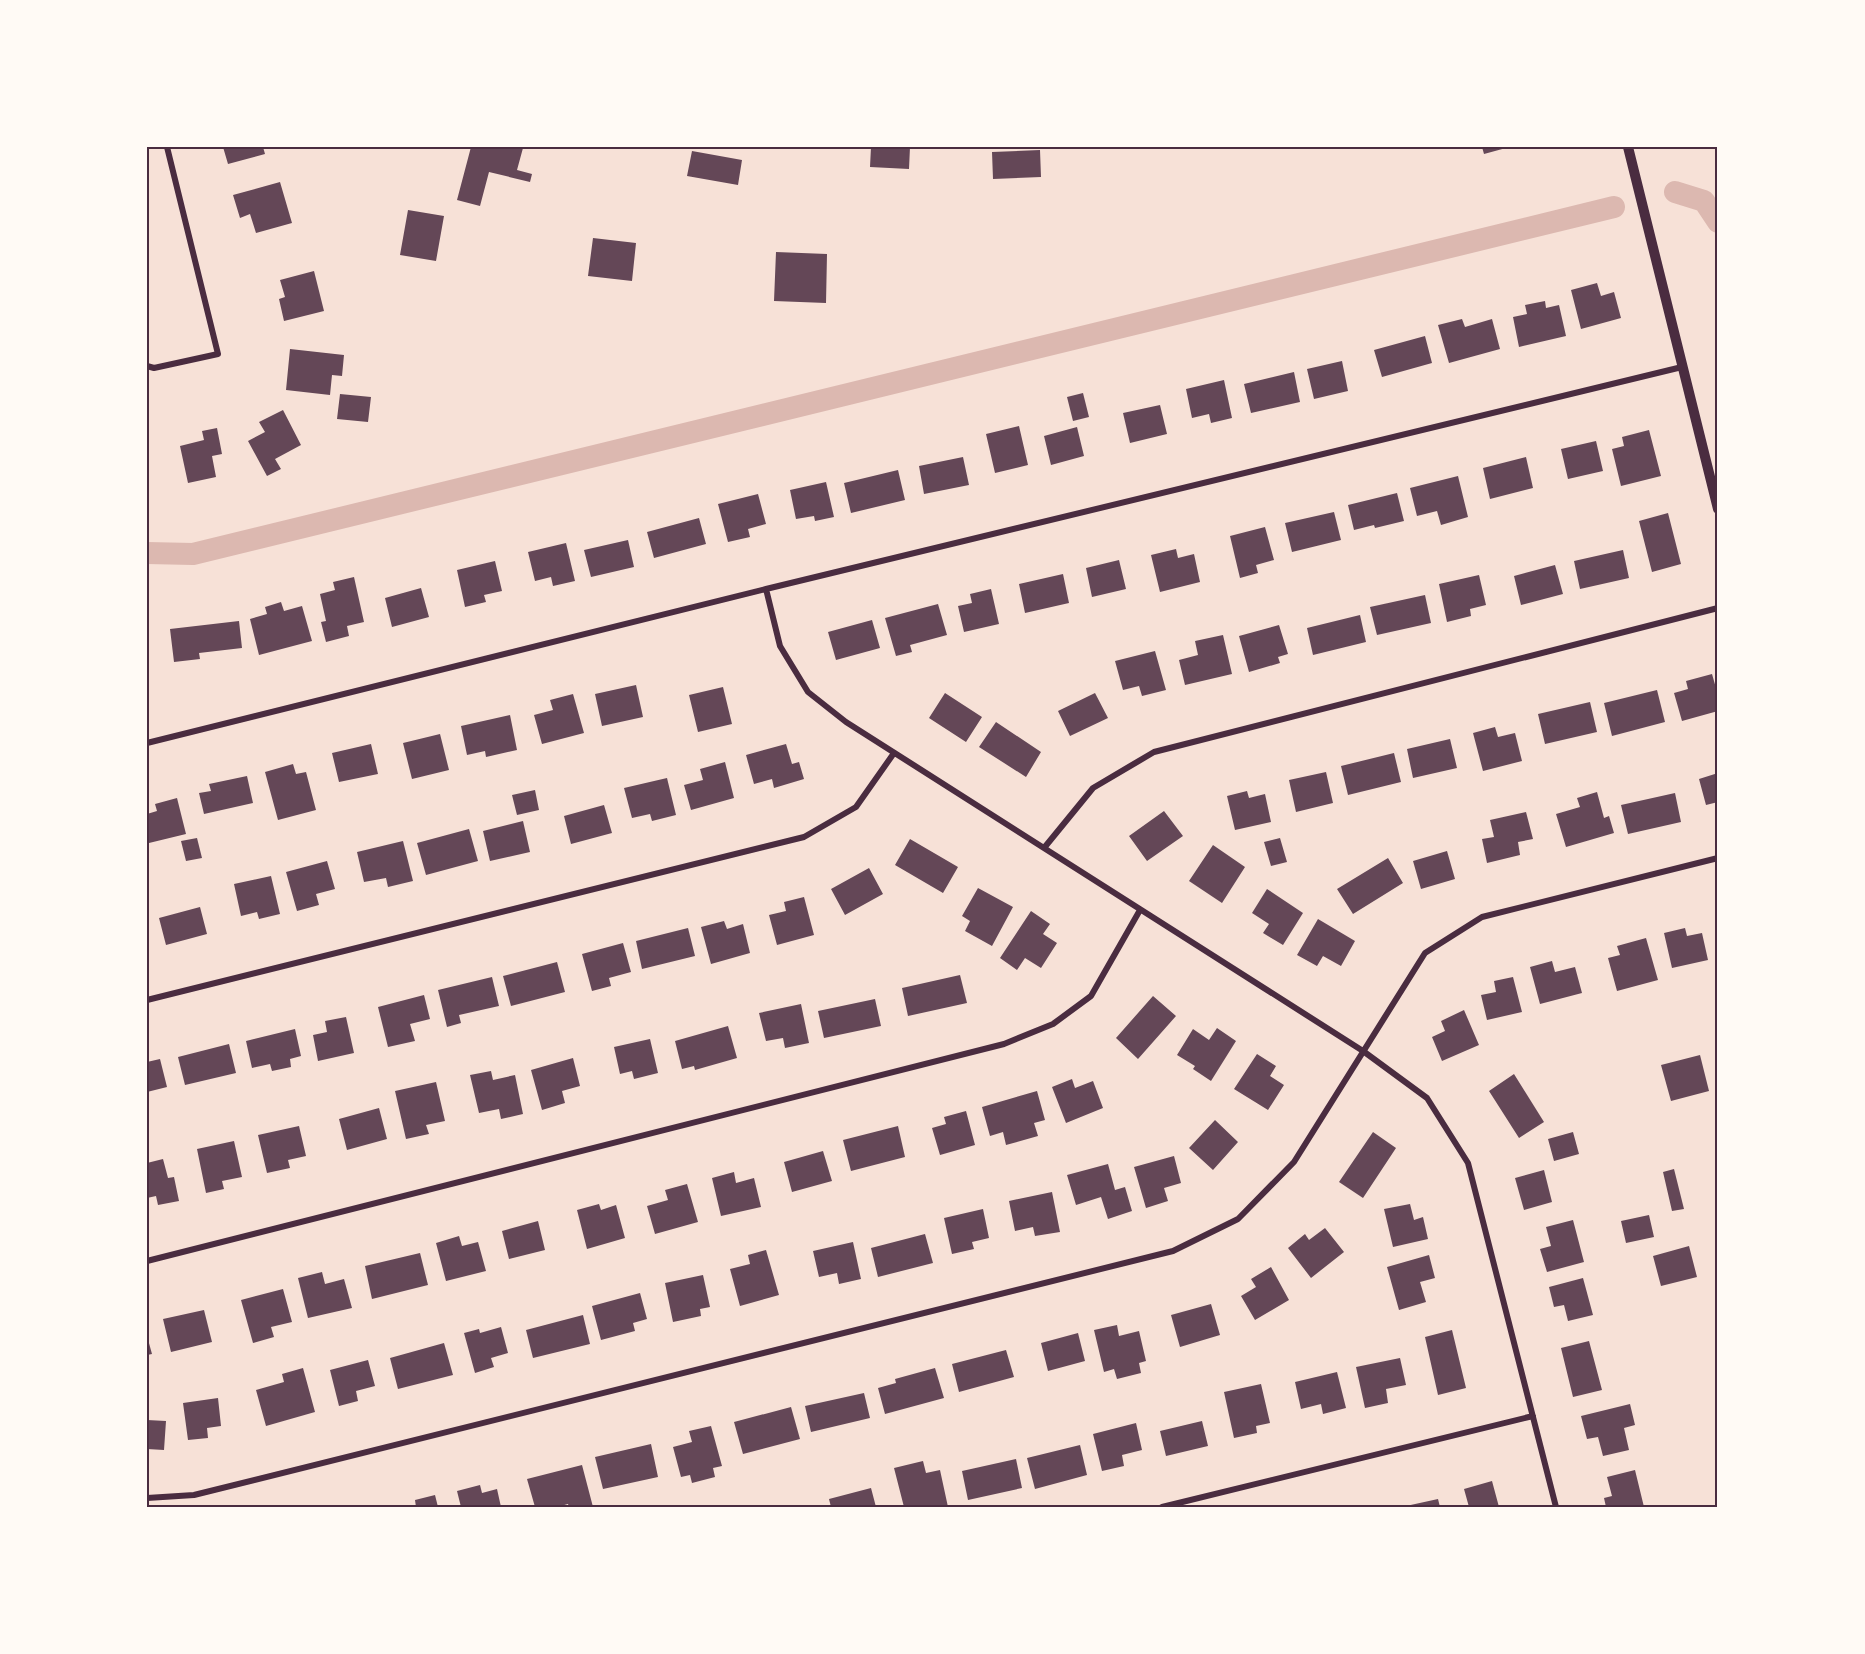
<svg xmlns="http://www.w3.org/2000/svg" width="1865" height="1654" font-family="Spectral,serif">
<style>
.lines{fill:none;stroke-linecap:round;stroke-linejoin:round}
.canal{stroke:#dcb8b0;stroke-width:22}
.building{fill:#644757}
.minor{stroke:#4a2c40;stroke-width:6}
.tertiary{stroke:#4a2c40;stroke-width:10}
.neatline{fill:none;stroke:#4a2c40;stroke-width:2}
</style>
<rect width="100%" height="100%" fill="#f7e1d7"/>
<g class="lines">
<path class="canal" d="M1675 192 1704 201 1718 222
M147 553 193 554 1614 207"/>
</g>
<path class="building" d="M223 147H263L265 154 228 164Z
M471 147 523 148 517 170 532 174 530 182 489 172 480 206 457 200Z
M871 147H910L909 169 870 167Z
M1482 147H1506V148L1484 154Z
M1040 150 1041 177 993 179 992 152Z
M692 151 742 160 738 185 687 176Z
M280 182 292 223 256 233 250 214 240 218 233 195Z
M408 210 444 216 436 261 400 255Z
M593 238 636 243 632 281 588 276Z
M776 252 827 254 826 303 774 301Z
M314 271 324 311 284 321 279 299 285 297 280 280Z
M1597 283 1601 296 1614 292 1621 318 1581 329 1571 290Z
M1545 301 1546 308 1559 305 1566 336 1519 347 1513 317 1527 314 1525 305Z
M1462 319 1465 327 1492 319 1500 349 1449 363 1438 325Z
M1425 336 1432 363 1382 377 1374 350Z
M290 349 344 355 342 376 332 375 330 395 286 390Z
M1342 361 1348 391 1314 399 1307 369Z
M1294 372 1300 402 1251 413 1244 384Z
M1224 380 1232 418 1211 423 1209 414 1192 418 1186 389Z
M1083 393 1089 417 1073 421 1067 397Z
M340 394 371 397 368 422 337 419Z
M1160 405 1167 434 1130 443 1123 413Z
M283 410 301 445 275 459 281 469 267 476 248 441 265 432 259 422Z
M1019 426 1028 465 995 473 986 434Z
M1077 427 1084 456 1051 465 1044 436Z
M217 428 222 454 212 456 216 477 188 483 180 446 204 440 202 431Z
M1649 430 1661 476 1621 486 1612 449 1624 446 1622 437Z
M1596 441 1603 471 1568 479 1561 449Z
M963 457 969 485 924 494 919 466Z
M1526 457 1533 488 1490 499 1483 468Z
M898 470 905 500 851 513 844 483Z
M1458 476 1468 517 1441 525 1437 511 1417 516 1410 488Z
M826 482 834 517 815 521 814 516 796 519 790 490Z
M1397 493 1404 521 1375 528 1374 525 1354 530 1348 505Z
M758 494 766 524 748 529 750 537 728 542 718 504Z
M1334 512 1341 540 1292 552 1285 523Z
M1668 513 1681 564 1652 572 1639 521Z
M699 518 706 544 654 558 647 532Z
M1265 527 1274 560 1256 565 1258 573 1240 578 1230 536Z
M628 540 634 567 591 577 584 550Z
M566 543 575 581 553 586 551 577 535 581 528 552Z
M1176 549 1178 558 1194 554 1200 582 1160 592 1151 555Z
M1623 550 1629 578 1580 589 1574 561Z
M1119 560 1126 589 1092 597 1086 568Z
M495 561 502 591 484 595 486 602 465 607 457 570Z
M1555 565 1563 594 1521 605 1514 576Z
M1063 574 1069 603 1025 613 1019 584Z
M1479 575 1486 605 1470 609 1471 616 1447 622 1439 584Z
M354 577 364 622 347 626 349 636 326 642 321 622 326 621 320 594 335 590 333 582Z
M421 588 429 617 392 627 385 598Z
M991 589 999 624 964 632 958 606 972 603 970 594Z
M1425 595 1431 623 1377 635 1370 607Z
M281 602 284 611 302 606 312 641 259 655 250 619 267 614 265 607Z
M938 604 947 635 910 645 912 652 896 656 885 618Z
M1360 615 1366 642 1313 655 1307 628Z
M872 620 880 648 836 660 828 632Z
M239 621 242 648 199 653 200 659 174 662 170 629Z
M1279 625 1288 654 1278 657 1280 663 1249 672 1239 636Z
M1223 635 1232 674 1185 685 1179 660 1198 655 1195 641Z
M1155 651 1166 690 1142 696 1139 686 1123 690 1115 661Z
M1712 674 1718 695V711L1682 721 1674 693 1688 689 1686 681Z
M636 685 643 717 602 726 595 694Z
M723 687 732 724 698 732 689 695Z
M1657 690 1665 722 1612 736 1604 703Z
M945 693 982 717 966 742 929 718Z
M1095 693 1108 718 1070 736 1058 711Z
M573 694 584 733 542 744 534 715 553 710 550 700Z
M1590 702 1597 732 1545 744 1538 714Z
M510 715 517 750 486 757 485 751 467 755 461 726Z
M996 722 1041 752 1026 777 979 747Z
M1495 727 1498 737 1515 733 1522 761 1483 771 1473 733Z
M440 734 449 770 412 779 403 743Z
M1450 739 1457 768 1413 778 1407 749Z
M371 744 378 774 339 782 332 753Z
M786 744 792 764 799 762 804 779 774 788 772 779 754 784 746 755Z
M1394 753 1401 782 1348 795 1341 766Z
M725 762 734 798 691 810 684 785 703 780 700 769Z
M293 764 296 774 306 772 316 810 278 820 265 772Z
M1326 772 1333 803 1296 812 1289 780Z
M1718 773V802L1706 805 1699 779Z
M247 776 253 803 204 814 199 793 211 791 209 784Z
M667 778 676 815 652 821 650 814 632 818 624 788Z
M535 790 539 810 517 815 512 795Z
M1247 791 1249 798 1265 794 1271 822 1235 830 1227 796Z
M1597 792 1604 818 1609 816 1614 833 1566 847 1556 814 1580 807 1577 798Z
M1675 793 1681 822 1628 834 1621 805Z
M177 798 186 834 149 843 147 836V814L157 811 155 804Z
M604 805 612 833 571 844 564 816Z
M1164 811 1183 836 1147 861 1129 836Z
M1526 812 1533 839 1518 842 1520 855 1487 863 1482 839 1494 837 1490 820Z
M523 821 530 852 490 861 483 831Z
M469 829 478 861 426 875 417 843Z
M197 838 202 858 186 861 181 841Z
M1280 838 1287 862 1271 866 1264 842Z
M910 839 958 867 943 893 895 865Z
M403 841 413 881 388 887 386 878 364 882 357 852Z
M1213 845 1245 867 1222 903 1189 881Z
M1447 851 1455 879 1421 889 1413 861Z
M1388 858 1403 883 1353 914 1337 889Z
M327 861 335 889 316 894 319 905 297 911 286 872Z
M869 868 883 894 845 915 831 889Z
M271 876 280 914 259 919 257 912 241 916 234 884Z
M978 888 1013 907 992 946 965 931 970 921 962 916Z
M1267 889 1303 913 1283 945 1263 933 1269 924 1252 913Z
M804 897 814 935 777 945 769 915 786 911 784 902Z
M200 907 207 934 166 945 159 918Z
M1031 911 1050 924 1043 934 1057 943 1041 968 1025 958 1017 970 1000 958Z
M1318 919 1355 941 1341 966 1323 956 1317 966 1297 955Z
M724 921 727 929 743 924 750 953 711 964 701 927Z
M688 928 695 956 642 969 636 941Z
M1685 928 1687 936 1702 933 1708 960 1672 968 1664 933Z
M1646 938 1658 980 1617 991 1608 958 1620 955 1617 946Z
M623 943 631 972 609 978 611 986 592 991 582 954Z
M1552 961 1555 972 1575 967 1582 993 1540 1004 1530 967Z
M557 962 565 992 511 1006 503 976Z
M960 975 967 1003 908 1016 902 988Z
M492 977 499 1006 459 1015 461 1023 447 1027 438 990Z
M1513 977 1522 1012 1487 1020 1481 995 1496 992 1494 981Z
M424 995 430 1019 410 1024 415 1041 388 1047 378 1007Z
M1153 996 1176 1016 1138 1059 1116 1038Z
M875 999 881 1026 824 1038 818 1011Z
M801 1004 809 1043 785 1048 783 1038 766 1041 759 1013Z
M1464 1010 1479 1045 1442 1061 1432 1037 1445 1031 1441 1021Z
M346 1017 354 1053 318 1061 313 1035 327 1032 325 1021Z
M728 1026 737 1058 695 1070 694 1066 682 1069 675 1041Z
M1217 1028 1236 1041 1211 1081 1193 1069 1195 1066 1177 1055 1193 1029 1209 1040Z
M295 1029 301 1056 290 1059 291 1067 272 1071 270 1064 252 1068 246 1041Z
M650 1039 658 1073 634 1079 632 1071 620 1074 614 1047Z
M229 1044 236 1073 185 1085 178 1057Z
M1257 1054 1276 1066 1270 1076 1284 1085 1268 1110 1234 1089Z
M1700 1055 1709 1091 1671 1101 1661 1065Z
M573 1058 580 1086 562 1091 565 1103 542 1110 531 1070Z
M160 1059 167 1087 147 1092V1062Z
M491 1071 493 1080 515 1075 523 1114 501 1119 499 1109 479 1113 470 1075Z
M1514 1074 1544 1122 1519 1138 1489 1091Z
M1072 1079 1075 1088 1093 1081 1103 1108 1066 1123 1052 1087Z
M436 1082 445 1121 426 1125 429 1134 406 1139 395 1091Z
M1037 1091 1045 1120 1034 1123 1038 1136 1006 1145 1003 1132 990 1136 982 1107Z
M379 1108 387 1139 347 1150 339 1119Z
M966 1111 975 1145 940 1155 932 1128 946 1124 944 1117Z
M1215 1120 1238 1142 1213 1170 1189 1148Z
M299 1126 306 1156 288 1160 290 1168 267 1173 258 1135Z
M898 1126 905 1157 851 1171 843 1140Z
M1373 1132 1396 1148 1363 1198 1339 1182Z
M1573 1132 1579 1154 1554 1161 1548 1139Z
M234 1141 242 1177 222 1181 224 1189 206 1193 197 1149Z
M823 1151 832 1181 792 1192 784 1162Z
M1174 1156 1181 1183 1164 1188 1168 1201 1146 1208 1134 1167Z
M163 1159 168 1178 174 1177 179 1201 158 1205 156 1196 147 1198V1163Z
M1108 1164 1115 1190 1125 1187 1132 1211 1108 1219 1101 1197 1076 1205 1067 1175Z
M1674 1169 1684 1209 1672 1211 1663 1172Z
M1544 1170 1552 1202 1524 1210 1515 1178Z
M734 1172 736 1183 754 1178 761 1207 721 1216 712 1178Z
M687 1184 698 1222 655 1234 647 1206 668 1200 665 1190Z
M1052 1192 1060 1232 1035 1236 1033 1227 1015 1231 1009 1201Z
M599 1204 601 1210 616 1205 625 1238 587 1249 577 1210Z
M1410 1204 1414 1220 1423 1217 1428 1239 1393 1247 1384 1209Z
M983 1209 989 1238 972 1242 974 1249 952 1254 944 1218Z
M1649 1215 1654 1237 1626 1243 1621 1221Z
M1573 1220 1584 1262 1547 1272 1540 1249 1551 1246 1546 1227Z
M538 1221 545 1250 509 1259 502 1231Z
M1325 1228 1344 1252 1311 1278 1288 1248 1305 1234 1309 1240Z
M925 1234 933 1263 878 1277 871 1248Z
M459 1236 462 1246 478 1242 486 1271 446 1281 436 1243Z
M853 1242 861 1279 839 1284 837 1273 819 1277 813 1251Z
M1689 1246 1697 1277 1661 1286 1653 1256Z
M766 1250 779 1295 740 1306 730 1269 750 1264 748 1255Z
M420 1253 428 1285 372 1299 365 1266Z
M1429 1255 1435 1278 1420 1282 1426 1302 1399 1310 1387 1267Z
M1271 1267 1289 1300 1255 1320 1241 1296 1256 1287 1251 1279Z
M322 1272 325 1284 344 1279 352 1308 308 1318 298 1278Z
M703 1275 710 1307 700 1309 701 1316 673 1322 665 1283Z
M1583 1278 1593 1315 1568 1321 1564 1305 1554 1307 1549 1287Z
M283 1289 292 1322 271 1327 274 1337 253 1343 241 1300Z
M640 1293 647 1319 633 1323 635 1331 601 1340 592 1306Z
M1211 1304 1220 1335 1180 1347 1171 1315Z
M204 1310 212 1342 171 1352 163 1319Z
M583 1315 590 1344 533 1358 526 1330Z
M1117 1325 1119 1336 1139 1331 1146 1361 1139 1363 1141 1373 1117 1379 1114 1369 1104 1372 1094 1330Z
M501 1327 508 1353 491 1358 494 1367 475 1373 464 1333 479 1329 480 1333Z
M1452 1330 1466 1388 1438 1395 1425 1337Z
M1078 1333 1085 1361 1048 1371 1041 1343Z
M147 1336 152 1354 147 1355Z
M1589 1341 1602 1390 1573 1397 1561 1348Z
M444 1343 453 1375 398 1389 390 1358Z
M1006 1350 1014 1377 959 1392 952 1364Z
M1400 1358 1406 1385 1386 1389 1388 1403 1365 1408 1356 1367Z
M368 1360 375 1386 356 1391 358 1401 339 1406 330 1370Z
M303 1368 315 1412 266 1426 256 1390 284 1382 282 1374Z
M935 1368 944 1398 885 1414 878 1388 896 1383 895 1379Z
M1337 1372 1346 1408 1323 1414 1321 1404 1301 1409 1295 1382Z
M1261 1384 1270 1423 1256 1426 1257 1433 1234 1438 1224 1392Z
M864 1393 870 1418 811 1432 805 1406Z
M218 1398 221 1426 207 1428 208 1438 188 1440 183 1403Z
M1630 1404 1635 1425 1624 1428 1629 1450 1603 1456 1598 1437 1587 1439 1581 1416Z
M791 1407 800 1439 743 1454 734 1422Z
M147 1420 166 1421 164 1450 147 1449Z
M1202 1421 1208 1446 1166 1456 1160 1431Z
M1136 1423 1142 1450 1122 1455 1124 1466 1102 1471 1093 1434Z
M711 1426 722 1466 713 1468 715 1477 692 1483 690 1475 681 1477 673 1447 692 1442 689 1431Z
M651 1444 658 1477 603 1489 595 1457Z
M1080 1445 1087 1475 1035 1489 1027 1458Z
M1016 1459 1022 1488 968 1500 962 1471Z
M923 1461 926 1473 940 1470 948 1507H904L894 1468Z
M582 1465 593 1507H569L568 1504 557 1507H535L527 1479Z
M1635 1470 1644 1507H1606L1604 1498 1612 1496 1607 1477Z
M1492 1481 1499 1507H1469L1464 1489Z
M480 1485 482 1493 497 1489 501 1507H461L457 1491Z
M871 1488 876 1507H831L829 1499Z
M435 1495 438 1507H416L415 1500Z
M1438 1499 1440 1507H1406V1506Z"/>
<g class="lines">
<path class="minor" d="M147 366 154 368 218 354 167 147
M766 589 780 646 808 692 846 722 1363 1051 1427 1098 1468 1163 1556 1507
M147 743 766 589 1682 367
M1044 848 1093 788 1154 752 1718 608
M147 1000 804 837 856 807 894 753
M147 1261 1004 1044 1053 1024 1091 996 1140 910
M147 1498 194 1495 1173 1251 1238 1219 1294 1162 1425 953 1482 917 1718 858
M1162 1507 1533 1416"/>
<path class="tertiary" d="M1628 147 1718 509"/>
</g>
<rect width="1865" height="1654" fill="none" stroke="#fffaf5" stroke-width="297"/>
<rect x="148" y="148" width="1568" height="1358" class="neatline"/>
</svg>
